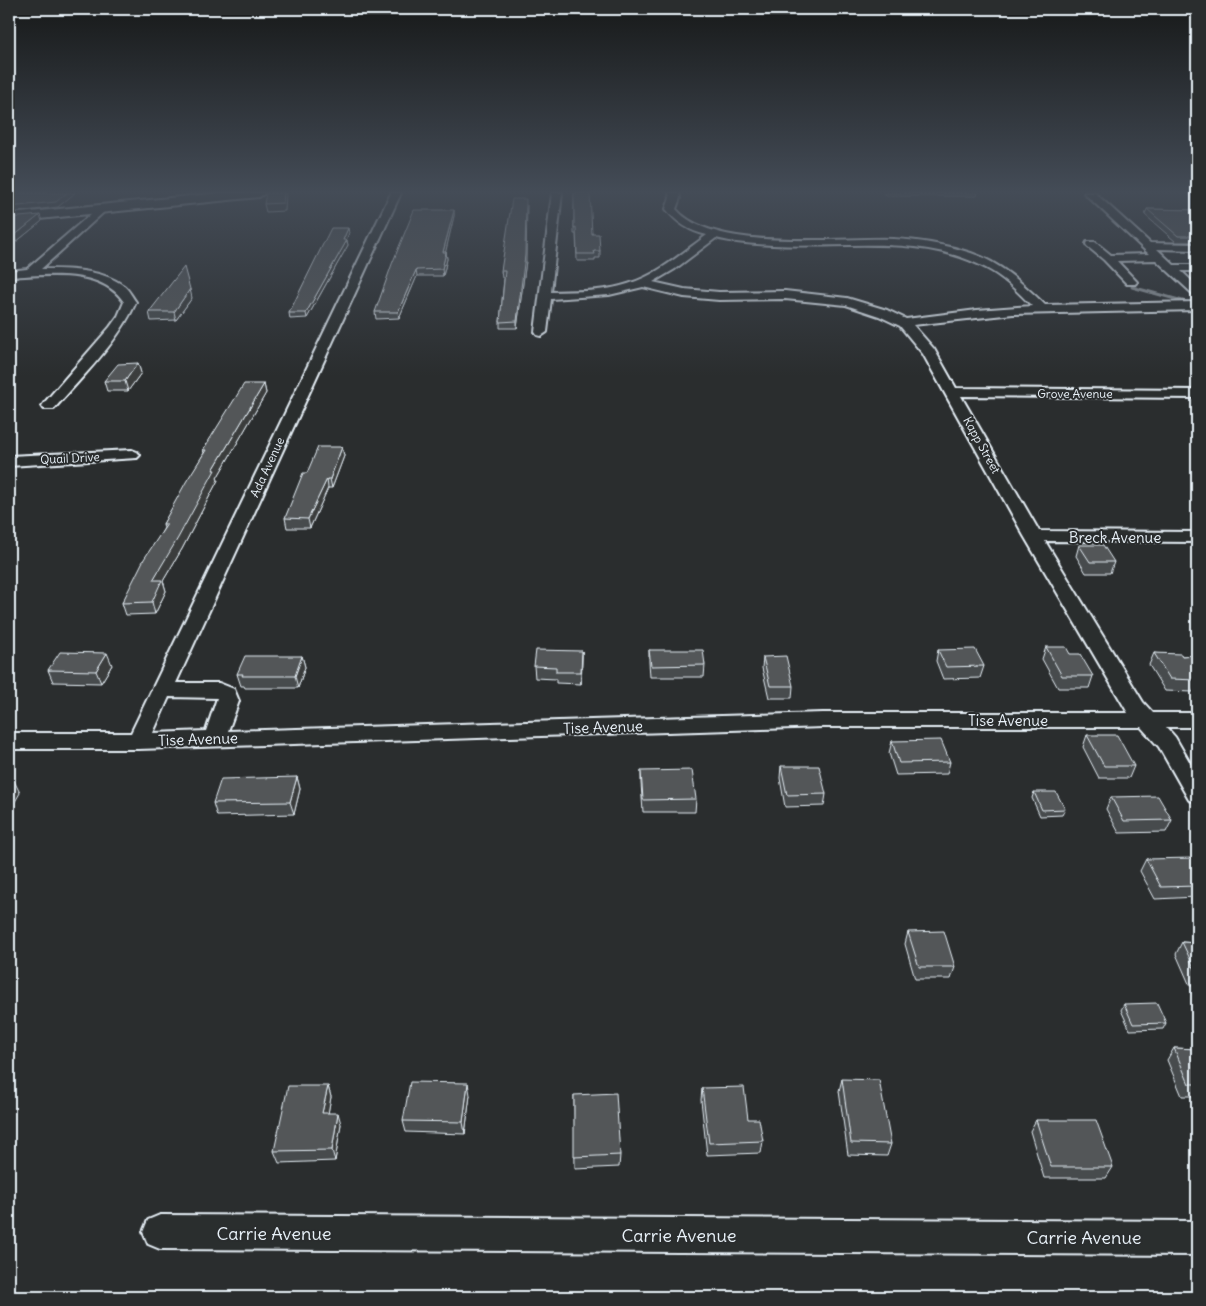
<svg xmlns="http://www.w3.org/2000/svg" width="1206" height="1306" font-family="Delius,sans-serif">
<style>
.lines{fill:none;stroke-linecap:round;stroke-linejoin:round}
.stream{stroke:#989fa3;stroke-width:3}
.minor-casing{stroke:#e8f1f8;stroke-width:4}
.major-casing{stroke:#e8f1f8;stroke-width:4}
.minor{fill:#2a2d2e;fill-rule:evenodd}
.major{fill:#2a2d2e;fill-rule:evenodd}
.wall{fill:#474b4d;stroke:#e8f1f8}
.shaded-wall{fill:#3a3d3e;stroke:#e8f1f8}
.building{fill:#535759;stroke:#e8f1f8}
.labels{text-anchor:middle;dominant-baseline:central;stroke-width:4;stroke-linejoin:round;paint-order:stroke}
.far-street-label{font-size:12px;fill:#e8f1f8;stroke:#2a2d2e}
.street-label{font-size:15px;fill:#e8f1f8;stroke:#2a2d2e}
.near-street-label{font-size:18px;fill:#e8f1f8;stroke:#2a2d2e}
</style>
<rect width="100%" height="100%" fill="#2a2d2e"/>
<filter id="ink" filterUnits="userSpaceOnUse"><feTurbulence type="fractalNoise" baseFrequency=".02" numOctaves="2"/><feDisplacementMap in="SourceGraphic" scale="10" xChannelSelector="R" yChannelSelector="G"/><feConvolveMatrix kernelMatrix="1 2 1 2 8 2 1 2 1" color-interpolation-filters="sRGB"/></filter>
<g filter="url(#ink)">
<g class="lines">
<path class="stream" d="M1132 287 1197 305"/>
<g class="minor-casing">
<path id="minor" d="M391 193H401L176 683H219L234 689 239 701 228 731 823 713H1128L1024 536 923 354 900 326 879 316 846 305 785 299 719 300 684 297 643 287 609 295 551 299 547 332 541 336 537 335 535 332 552 193H562L551 292C577 291 604 292 628 284 658 275 682 253 707 235 689 231 677 223 666 209L670 198 669 193H679L680 198 676 209C713 253 838 237 893 239 919 240 947 245 971 253 1001 263 1023 284 1045 305L1197 302V310L1013 314 913 325 934 349 956 388 1197 390V398L961 396 1039 531 1197 532V542L1045 541 1143 702 1153 713H1197V727H1166L1175 737 1197 775V802L1189 800 1159 747 1141 727H823L138 749H9V733H131ZM716 238C735 243 754 244 773 245 843 249 921 233 986 268 1004 277 1018 292 1032 306L977 310 906 319 887 310 847 298 785 291 719 292 684 289 653 282 675 269ZM169 697 217 698 206 731 153 733Z
M1084 193H1095L1150 243 1197 244V250L1157 249 1174 265H1197V271H1181L1197 286V295L1193 294 1156 260 1117 261 1137 282 1135 284H1127L1104 260 1087 246 1086 244 1087 242H1095L1111 255 1149 254Z
M102 206 105 207V211L41 269C69 269 102 269 124 286 129 290 132 297 136 302 120 340 81 378 54 409H44L42 406 44 403 110 327 118 316 124 302C101 267 45 275 9 277V271L27 269 99 207Z
M132 450 137 452 140 455 137 458 9 466V456Z
M160 1215 1197 1221V1255L160 1249 148 1244 143 1232 148 1220Z"/>
</g>
<g class="major-casing">
<path id="major" d="M220 193H265L259 197 9 222V214Z"/>
</g>
<use href="#minor" class="minor"/>
<use href="#major" class="major"/>
</g>
<path class="wall" d="M574 193 600 251V258H595V261H577L576 234H574Z
M884 193H978L977 196H886Z
M1186 193H1197V201Z
M1147 209 1197 210V242H1176L1145 215Z
M454 210V216L445 252H446L447 259 443 276H417L399 318 376 319 375 312Z
M9 218 42 221 16 242H9Z
M349 233 346 240 348 245 307 318 290 319 289 313Z
M526 261 517 328H500V322L504 278H502L501 271Z
M192 298 176 320 151 321 149 312Z
M138 363 141 373 128 391H107L104 381Z
M264 384 266 393 217 478 218 480 182 549 163 581 166 591 155 614 126 615 122 603 164 528 163 524 204 453 203 450Z
M342 447 344 456 332 488H328L310 528H287L285 518 307 473Z
M1079 545 1114 562 1110 573H1086L1076 556Z
M1046 647 1070 654 1093 676 1089 688H1058L1042 659Z
M649 650 705 665 704 677H650L649 662Z
M938 650 984 666 980 678 943 679 936 661Z
M582 651 581 684 556 683V679L535 678 534 666Z
M1154 653 1182 656 1197 655V687H1195L1193 692 1165 691 1149 665Z
M302 656 305 667 298 688H245L244 686H241L237 674Z
M763 657 793 686 792 698H769L762 668Z
M112 665 101 683 53 682 48 670Z
M1087 735 1134 766 1129 778H1099L1083 747Z
M892 741 950 762 947 774 896 775 889 753Z
M781 766 826 794 824 806 785 807 780 778Z
M641 771 696 799 695 812H643L641 783Z
M297 777 300 789 294 814 217 816 213 803Z
M1034 792 1065 809 1062 815 1040 816 1032 798Z
M1111 797 1172 820 1166 832 1119 833 1106 809Z
M1146 859 1197 865V897L1155 899 1140 871Z
M908 932 955 967 951 979H915L905 944Z
M1182 942 1197 943V986H1190L1176 954Z
M1124 1004 1166 1023 1163 1029 1130 1030 1121 1010Z
M1174 1048 1197 1049V1096H1182L1167 1060Z
M842 1079 891 1144 887 1156 848 1155 839 1091Z
M328 1086 331 1097 328 1113 341 1124 335 1161 279 1163 274 1151Z
M702 1088 748 1119 763 1141 761 1153 707 1155 701 1100Z
M470 1095 465 1134 406 1132 403 1121Z
M574 1095 620 1155 619 1167 575 1169Z
M1036 1120 1113 1167 1106 1178H1044L1030 1131Z"/>
<path class="shaded-wall" d="M67 193H75L58 207 9 213V207Z
M284 193H286L285 211 266 212 264 204Z
M527 205 526 261 517 328V321Z
M454 210V216L444 259 443 252Z
M40 215 42 221 16 242 14 236Z
M348 228 349 233 344 245 343 240Z
M347 240 348 245 307 318 306 313Z
M446 252 447 259 443 276 442 269Z
M416 270 417 276 399 318 398 312Z
M190 289 192 298 176 320 174 312Z
M138 363 141 373 128 391 125 381Z
M264 384 266 393 217 478 218 480 182 549 163 581 166 591 155 614 152 602 153 580 213 470Z
M342 447 344 456 332 488 330 479Z
M327 479 328 488 310 528 308 519Z
M582 651V663L581 684V672Z
M107 653 112 665 101 683 96 671Z
M302 656 305 667 298 688 295 676Z
M297 777 300 789 294 814 290 802Z
M14 781 20 793 9 812V790Z
M468 1083 470 1095 465 1134 463 1122Z
M328 1086 331 1097 326 1125 322 1113Z
M338 1113 341 1124 335 1161 332 1150Z"/>
<path class="building" d="M9 193H67L56 202 9 207Z
M266 193H284L283 203 264 204Z
M574 193H590L592 234H599L600 251H594L595 254H577L576 227 574 228Z
M512 199H526L525 255 517 321 500 322 505 271H501Z
M1147 209 1197 210V236H1178Z
M414 210H454L443 252H446L442 269 416 270 398 312H375L392 264Z
M40 215 14 236H9V218Z
M331 228H348L343 240H347L306 313H289Z
M184 267 190 289 174 312H149Z
M138 363 125 381H104L118 364Z
M244 384H264L213 470H215L178 538 153 580H162L152 602 122 603 144 559 167 524H163L186 482 206 450H203Z
M318 447H342L330 479H327L308 519 285 518 303 473H307Z
M1079 545H1103L1114 562H1090Z
M1046 647H1066L1070 654H1080L1093 676H1062Z
M975 649 984 666 946 667 938 650Z
M536 650 582 651 581 672H556V667L534 666Z
M649 650H703L705 665 651 666Z
M60 652 107 653 96 671 48 670Z
M1154 653 1181 654 1182 656 1197 655V676H1196L1197 680 1170 679Z
M245 656H302L295 676H242L243 674H237Z
M786 656 793 686H770L763 657Z
M1087 735H1117L1134 766H1104Z
M941 740 950 762 899 763 892 741Z
M781 766H819L826 794 787 795Z
M692 770 696 799 643 800 641 771Z
M297 777 290 802 213 803 221 779Z
M9 781H14L9 790Z
M1034 792H1056L1065 809 1042 810Z
M1158 796 1172 820 1124 821 1111 797Z
M1193 858 1197 865V886L1161 887 1146 859Z
M944 931 955 967H919L908 932Z
M1182 942 1197 943V974Z
M1157 1003 1166 1023 1133 1024 1124 1004Z
M1174 1048 1197 1049V1084H1189Z
M842 1079 879 1080 891 1144 851 1143Z
M410 1082 468 1083 463 1122 403 1121Z
M288 1086H328L322 1113H338L332 1150 274 1151Z
M744 1087 748 1119H759L763 1141 709 1143 702 1088Z
M616 1093 620 1155 574 1157V1095Z
M1036 1120H1096L1113 1167H1051Z"/>
</g>
<linearGradient id="sky" x2="0" y2="1"><stop stop-color="#171919"/><stop offset="0.51" stop-color="#444c57"/><stop offset="1" stop-color="#444c57" stop-opacity="0"/></linearGradient>
<rect width="1206" height="376" fill="url(#sky)"/>
<g class="labels">
<g class="far-street-label">
<text x="1075" y="393">Grove Avenue</text>
<text transform="translate(982 445) rotate(61)">Kapp Street</text>
<text transform="translate(70 458) rotate(-3)">Quail Drive</text>
<text transform="translate(267 467) rotate(-65)">Ada Avenue</text>
</g>
<g class="street-label">
<text x="1115" y="537">Breck Avenue</text>
<text x="1008" y="720">Tise Avenue</text>
<text transform="translate(603 727) rotate(-2)">Tise Avenue</text>
<text transform="translate(198 739) rotate(-2)">Tise Avenue</text>
</g>
<g class="near-street-label">
<text x="274" y="1233">Carrie Avenue</text>
<text x="679" y="1235">Carrie Avenue</text>
<text x="1084" y="1237">Carrie Avenue</text>
</g>
</g>
<rect width="1206" height="1306" fill="none" stroke="#2a2d2e" stroke-width="30"/>
<rect x="15" y="15" width="1176" height="1276" fill="none" stroke="#e8f1f8" stroke-width="2" filter="url(#ink)"/>
</svg>
